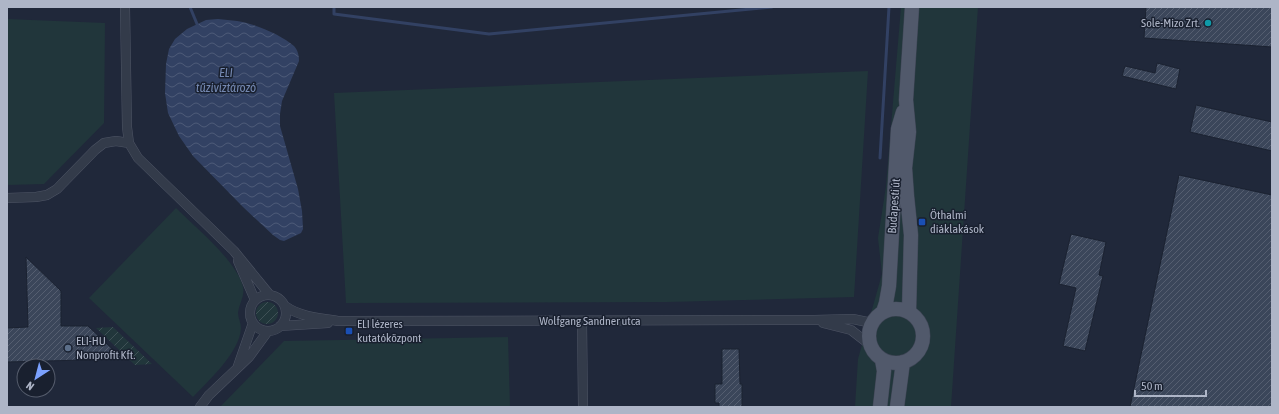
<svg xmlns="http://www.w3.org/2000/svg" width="1279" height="414" font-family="'Asap Condensed',sans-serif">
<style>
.grass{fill:#21363b}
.garden{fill:url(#garden-furrows)}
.water{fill:url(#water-waves)}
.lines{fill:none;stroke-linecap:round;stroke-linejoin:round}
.stream{stroke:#324163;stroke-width:3}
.building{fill:url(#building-hatch);stroke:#1b2231}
.minor-casing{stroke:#4e5565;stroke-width:10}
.primary-casing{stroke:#3d4454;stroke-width:15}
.minor{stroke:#333b4a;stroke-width:9}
.primary{stroke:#51596b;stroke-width:14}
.culture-dot{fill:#0f9aa8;stroke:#19202f;stroke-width:1.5}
.transit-dot{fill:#1a4fb4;stroke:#19202f;stroke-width:1.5}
.service-dot{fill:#5c6f8a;stroke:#19202f;stroke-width:1.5}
.labels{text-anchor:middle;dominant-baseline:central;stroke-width:3;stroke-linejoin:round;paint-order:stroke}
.poi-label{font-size:12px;fill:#aeb5c7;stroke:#19202f;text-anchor:start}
.street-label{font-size:12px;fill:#aeb5c7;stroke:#19202f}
.water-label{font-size:13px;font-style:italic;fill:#7488b1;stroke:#19202f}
</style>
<defs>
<pattern id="garden-furrows" width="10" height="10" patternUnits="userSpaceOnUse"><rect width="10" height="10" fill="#21363b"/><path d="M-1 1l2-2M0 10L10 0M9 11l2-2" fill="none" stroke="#3f5156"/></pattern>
<pattern id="water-waves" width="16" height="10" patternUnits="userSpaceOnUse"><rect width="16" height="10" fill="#324163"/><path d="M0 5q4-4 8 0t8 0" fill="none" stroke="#4d5a78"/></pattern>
<pattern id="building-hatch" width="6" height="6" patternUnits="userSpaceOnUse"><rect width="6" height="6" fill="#3b465a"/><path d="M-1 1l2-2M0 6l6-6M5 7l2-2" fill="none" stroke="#555e70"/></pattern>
</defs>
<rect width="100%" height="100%" fill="#20283a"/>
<path class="grass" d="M901 7H978L951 407H855L858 359 882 274 878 238 886 186Z
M7 19 105 23 104 123 44 184 7 185Z
M868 71 854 297 667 302 346 303 334 93Z
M176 208C195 227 237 261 243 287 245 296 239 304 238 313 238 318 241 323 241 328 240 352 209 380 193 397L89 298Z
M508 337 510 407H220L284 341Z"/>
<path class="garden" d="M256 313a11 11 0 1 1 22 0a11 11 0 1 1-22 0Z
M113 327 152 364 135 365 96 328Z"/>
<path class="water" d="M218 19C224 20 231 20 237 21 253 23 282 35 294 46 298 51 299 55 299 61L282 101 280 114V126L298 189 302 211 303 229 301 233 284 241 280 240 273 235 243 207 193 156 179 136 168 113 165 93 166 64 169 49 175 39 187 29 206 20Z"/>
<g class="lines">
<path class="stream" d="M190 7 197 24
M334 7V14L489 34 772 7
M880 158 889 7"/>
</g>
<path class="building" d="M1146 7H1272V47L1144 38Z
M1157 63 1180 69 1176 89 1122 76 1125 66 1155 73Z
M1196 105 1272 122V151L1190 132Z
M1179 175 1272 195V407H1130Z
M1071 234 1106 242 1099 275 1103 276 1085 351 1063 346 1076 288 1059 284Z
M26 257 61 291V326H88L123 359 7 362V328L28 327Z
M722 349H739L740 384H742V407H719V403H715V384H722Z"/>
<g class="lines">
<g class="minor-casing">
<path id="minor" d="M125 7 127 127 129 143 138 158 234 251 269 294
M7 198 36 197 47 195 57 189 95 150 104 143 116 141 129 143
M238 261 255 300
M250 313a18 18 0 1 1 36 0a18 18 0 1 1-36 0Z
M285 306C300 317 320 318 338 321L814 320 853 319 872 323
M582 321 583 407
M823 323 851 330 869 344
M280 326 328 323
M238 366 253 323
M200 407 209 395 249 357 268 331"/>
</g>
<g class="primary-casing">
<path id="primary" d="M869 336a27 27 0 1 1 54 0a27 27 0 1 1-54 0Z
M883 312 886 303 889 286 898 129 903 112
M909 312 911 235 907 196 905 168 909 132 906 100 912 7
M880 407 884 371 882 360
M897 407 903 362"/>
</g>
<use href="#minor" class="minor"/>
<use href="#primary" class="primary"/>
</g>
<circle class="culture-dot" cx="1208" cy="23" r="4"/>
<g class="transit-dot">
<rect x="918" y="218" width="8" height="8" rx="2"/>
<rect x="345" y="327" width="8" height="8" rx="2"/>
</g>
<circle class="service-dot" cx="68" cy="348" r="4"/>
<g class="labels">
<g class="poi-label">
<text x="1200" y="23" text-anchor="end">Sole-Mizo Zrt.</text>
<text x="930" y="215">Öthalmi<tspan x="930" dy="14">diáklakások</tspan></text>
<text x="357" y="324">ELI lézeres<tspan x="357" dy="14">kutatóközpont</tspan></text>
<text x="76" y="341">ELI-HU<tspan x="76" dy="14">Nonprofit Kft.</tspan></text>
</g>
<g class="street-label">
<text transform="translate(894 206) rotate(-86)">Budapesti út</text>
<text x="590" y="321">Wolfgang Sandner utca</text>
</g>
<g class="water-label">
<text x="226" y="72">ELI<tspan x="226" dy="15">tűzivíztározó</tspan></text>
</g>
</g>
<rect width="1279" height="414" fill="none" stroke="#aeb5c7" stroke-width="16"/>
<g transform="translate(36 378) rotate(216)"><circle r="19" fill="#19202f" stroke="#555c6c"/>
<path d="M0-3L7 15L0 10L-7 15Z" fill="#7ba1fe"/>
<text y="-6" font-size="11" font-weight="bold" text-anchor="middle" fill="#aeb5c7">N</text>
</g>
<path d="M1135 390v6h71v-6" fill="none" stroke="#aeb5c7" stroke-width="2"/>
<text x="1141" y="390" font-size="12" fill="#aeb5c7" stroke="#19202f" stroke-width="3" paint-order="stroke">50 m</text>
</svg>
